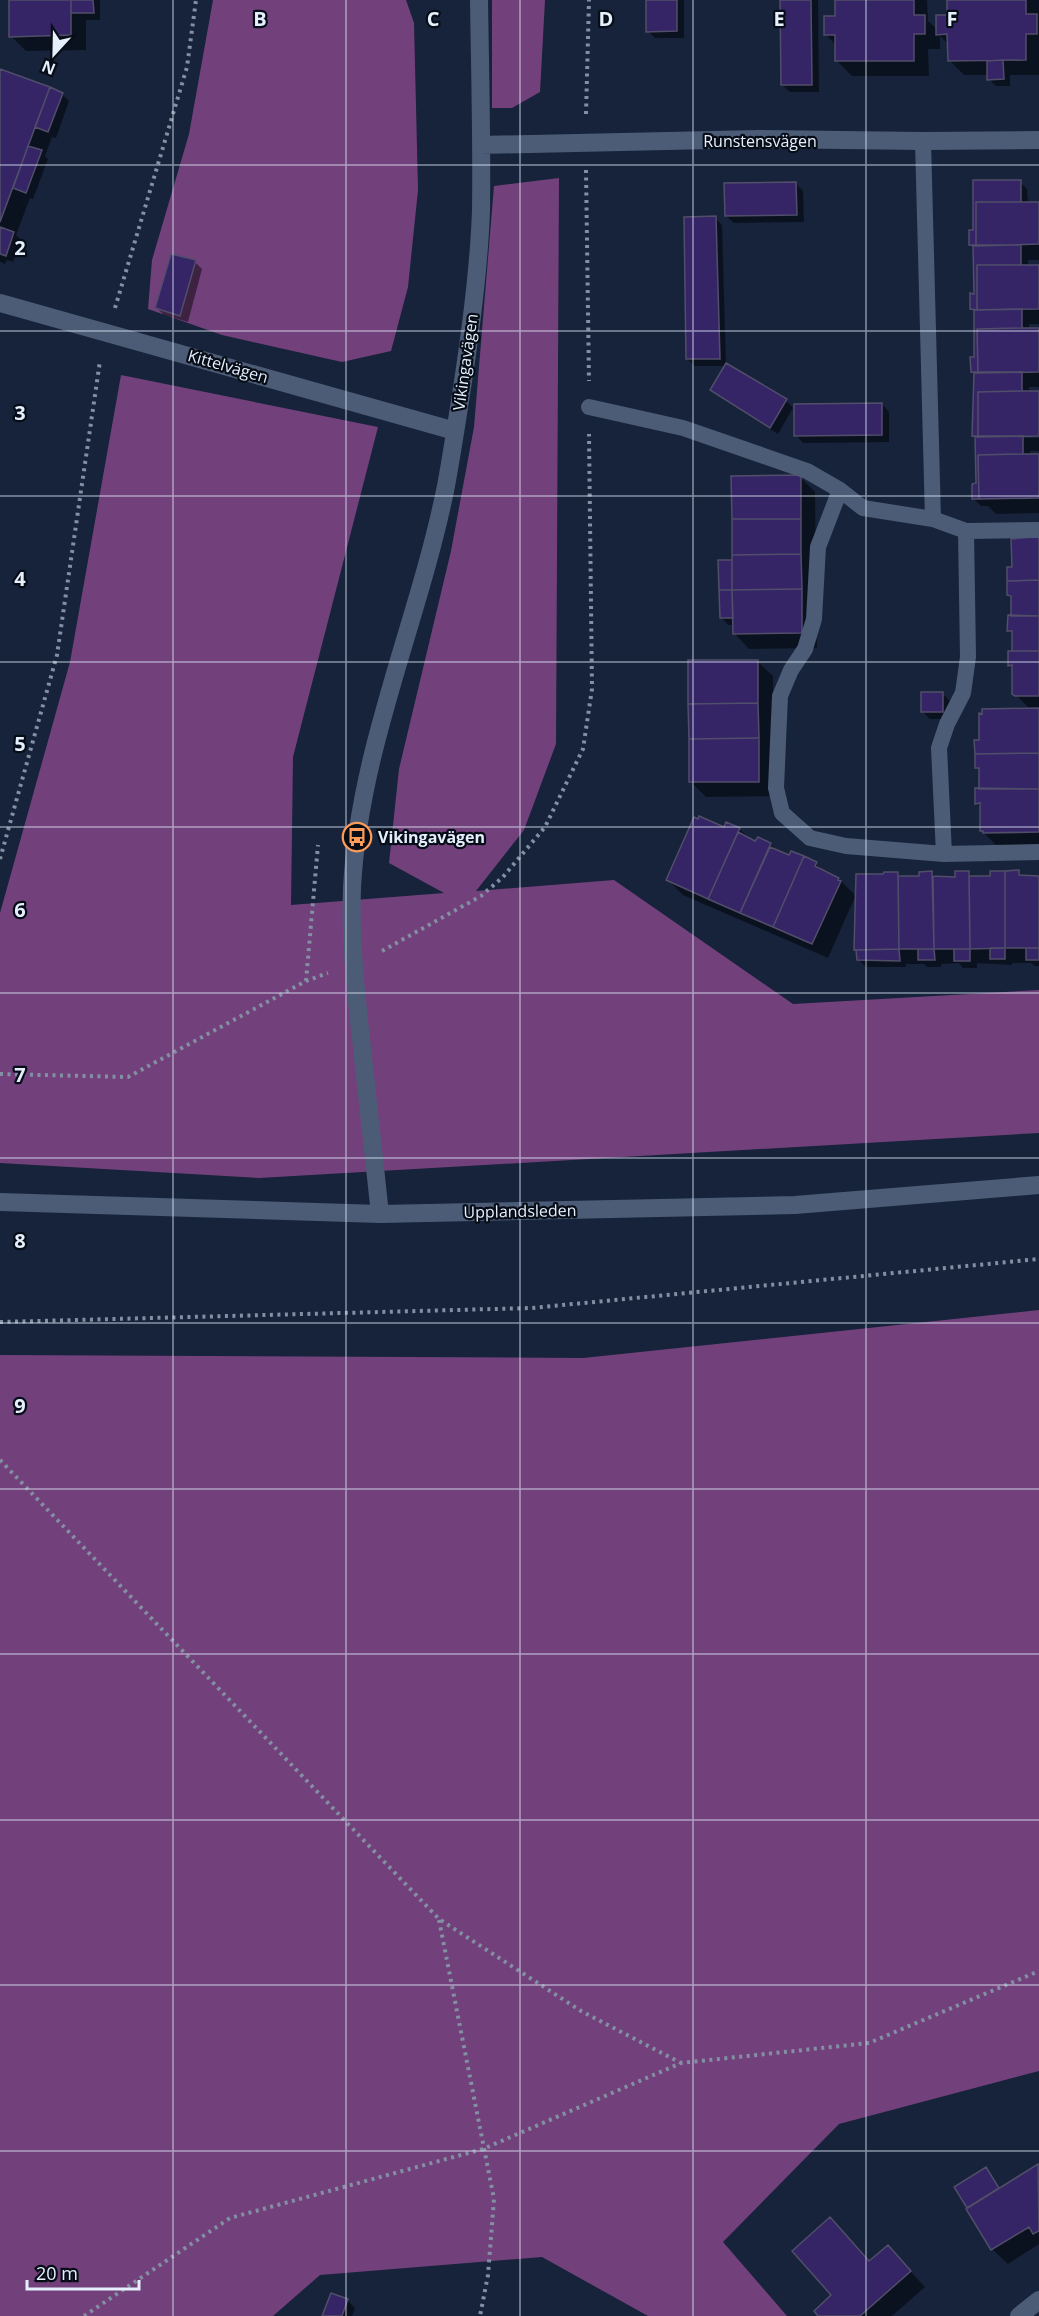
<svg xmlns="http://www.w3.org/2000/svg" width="1039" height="2316" font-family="'Open Sans',sans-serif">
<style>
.forest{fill:#72417c}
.shadow{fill:#0007}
.building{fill:#352566;stroke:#514e6a;stroke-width:1.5}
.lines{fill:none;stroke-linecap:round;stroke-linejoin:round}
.path{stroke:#838fa2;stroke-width:4;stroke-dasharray:3 4.5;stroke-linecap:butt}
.service{stroke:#4c5c76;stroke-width:16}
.minor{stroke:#4c5c76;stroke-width:18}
.tertiary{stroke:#4c5c76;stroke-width:18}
.grid{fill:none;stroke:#e5effe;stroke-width:1.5;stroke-opacity:0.55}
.labels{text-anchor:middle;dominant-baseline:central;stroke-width:4.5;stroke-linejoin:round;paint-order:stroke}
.street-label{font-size:16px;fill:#e5effe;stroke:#070d17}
.poi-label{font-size:16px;font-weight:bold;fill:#e5effe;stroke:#070d17;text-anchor:start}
.grid-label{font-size:20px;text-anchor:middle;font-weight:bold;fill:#e5effe;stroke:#070d17;stroke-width:4.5;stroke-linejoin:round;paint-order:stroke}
</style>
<rect width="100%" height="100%" fill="#16233a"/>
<path class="forest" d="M213 0H406L414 23 418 190 408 287 391 351 342 362 222 335 148 309 152 260 189 134Z
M492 0H545L540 92 512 108H492Z
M559 178 556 744 524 830 476 891 614 880 793 1004 1039 990V1133L259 1178 0 1163V913L70 662 121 375 378 427 293 757 291 905 444 893 389 863 399 769 451 551 474 427 494 186Z
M1039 1310V2071L839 2124 723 2242 787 2316H648L542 2257 320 2275 273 2316H0V1355L583 1358Z"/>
<path class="shadow" d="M10 0H100V20H86V50L26 51 11 36Z
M647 0H684V38H655L648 31Z
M781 0H818L819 92H790L782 85Z
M836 0H927L928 21 938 30 948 17V0H1039V75H1010V86H996L989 79V75H964L949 60V45L940 36V49H928L929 76H852L837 61V46L826 35 836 18Z
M0 71 62 94 69 101 56 138 52 137 45 156 48 159 33 199 30 198 16 235 21 240 13 262 7 260 5 264 0 262Z
M1020 182 1027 189 1028 204H1039V260H1028V266H1039V324H1029V329H1039V387H1029V392H1039V435H1020L1023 438H1039V451H1030V455H1039V513L996 514 988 506H981L974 499 980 484 977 439 973 436 976 375 972 371 975 358 976 313 971 309 978 295 975 248 971 244 974 232Z
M795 183 803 191 804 222 734 223 726 216Z
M715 218 722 225 726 365 786 401 793 408 778 434 720 397 712 390 726 366H695L687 359Z
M195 262 202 269 188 322 164 315 157 308Z
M882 404 889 412V442L803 443 796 435Z
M800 477 815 492 817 648 749 649 734 633V625H728L721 617 733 562Z
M1039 538V847L997 846 981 830V808L977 803 980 791 981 771 977 767 980 742 1031 710 1014 693V669L1010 665 1013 653V635L1009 630 1012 618 1013 598 1009 594 1013 569Z
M757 661 773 676 774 796 706 797 691 782Z
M943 694 950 701V719H930L923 712Z
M725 829H739L756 843 770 844 778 852 816 864 825 872 839 879 854 894 855 897 828 958 683 895 668 880Z
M1018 872 1023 877H1039V966H1035L1031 963H1012V965L977 963V968H963L959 963 941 964V967H927L924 964H906V967H866L859 960 856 949 898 873 903 878H920L932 873 937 878H956L969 873 973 877H991Z
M1037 2166 1039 2244 1008 2264 992 2249 956 2188 986 2169 1001 2189Z
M888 2247 925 2287 892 2316H820L870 2263Z
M347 2300 355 2308 352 2316H324Z"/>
<path class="building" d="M9 0H71V35L9 37Z
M71 0H93L94 13H71Z
M646 0H677V31L646 32Z
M780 0H811L812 85H781Z
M835 0H914V15H925V34H914V61H835V35H824V16H835Z
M947 0H1026V14H1037V34H1026V60L948 61 947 34 936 35V15H947Z
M1003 60 1004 79 987 80V61Z
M0 69 50 87 0 222Z
M50 87 63 93 48 132 35 127Z
M28 146 42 150 26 193 13 188Z
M973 180H1021V202H976V246L969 245V230H973Z
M796 182 797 215 725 216 724 183Z
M976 202H1039V244L976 246Z
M716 216 720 359H686L684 217Z
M0 227 14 232 6 256 0 254Z
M973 245H1021V265H977V310L970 309V293L974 294Z
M171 254 196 260 180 316 155 308Z
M977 265H1039V309L977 310Z
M1022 309V328L977 329 978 373 971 372 970 357H974V310Z
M1022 328H1039V372L978 373 977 329Z
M726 363 787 399 770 428 710 390Z
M974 372H1022V391L978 392V437L972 436Z
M1022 391H1039V436L978 437V392Z
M882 403V435L794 436V404Z
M975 436H1023V454L978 455 979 499H972V484L976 483Z
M1023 454H1039V498L979 499 978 455Z
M801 475V519H732L731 476Z
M732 519H801V554L732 555Z
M1039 536V580L1007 581V567H1012L1011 539Z
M801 554 802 589 732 590V555Z
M718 560H732V590H719Z
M1039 580V616H1011V596L1007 595V581Z
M802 589V633L733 634 732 590Z
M719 590H732L733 618H720Z
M1008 615 1039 616V651H1012V631H1007Z
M1008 651H1039V696H1015L1012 694V665L1008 666Z
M688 660H758V703L688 704Z
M921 692H943V712H921Z
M758 703 759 738 689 739 688 704Z
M1039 708V753L975 754 974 740H979V713L982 714V709Z
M759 738V782H689V739Z
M1039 753V789H979V768H975V754Z
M975 788 1039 789V832L983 833V831H980V803L975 804Z
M699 816 724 827 726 822 740 828 708 899 666 880 694 817 698 819Z
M738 832 755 841 758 837 771 843 740 913 708 899Z
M770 847 789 855 791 851 804 856 773 927 740 913Z
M804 856 817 862 815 866 839 878 838 880 841 881 812 944 773 927Z
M1019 870V875L1039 876V948H1005V871Z
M932 871 934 949H899L898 876H919V872Z
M955 871H969L970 949H934L933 876 955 877Z
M990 871H1005V948L970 949 969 876H990Z
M884 872H898L899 949 854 950 856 874H883Z
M990 948H1005V959H990Z
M1026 948H1039V960H1026Z
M899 949 900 961 857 960 856 950Z
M918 949H934L935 960H918Z
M954 949H970V961H954Z
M1038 2164 1039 2231 1033 2234 1029 2227 991 2250 966 2209Z
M986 2167 999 2188 967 2208 954 2187Z
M830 2217 869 2261 888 2245 911 2271 860 2316H818L814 2311 831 2295 792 2251Z
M331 2293 348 2299 342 2316H322Z"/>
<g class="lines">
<path class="path" d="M586 114 589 0
M586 170 589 381
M115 308 187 67 196 0
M0 859 57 655 100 361
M382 951 481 896 503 877 545 827 583 749 592 689 589 434
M306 981 318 845
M0 1074 128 1077 306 981 328 973
M0 1322 532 1308 1039 1259
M0 1460 439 1919 581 2011 681 2063
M439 1920 494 2199 488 2275 480 2316
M84 2316 230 2218 483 2149 681 2063 869 2043 1039 1971"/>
<path class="service" d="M923 141 933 519
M589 407 683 428 807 471 840 490 863 508 933 519 966 531 1039 530
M840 490 818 547 814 619 805 649 791 670 780 696 776 788 782 813 810 838 846 846 944 854 1039 852
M944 854 939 748 947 724 963 693 968 657 966 531"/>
<path class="minor" d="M481 145 758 139 923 141 1039 140
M0 303 455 431
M380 1214C374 1159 368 1103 362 1048 356 995 350 941 352 888 359 749 419 621 446 486 452 453 457 421 462 388 471 329 479 270 481 210 482 140 480 70 479 0
M1019 2316 1039 2300"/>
<path class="tertiary" d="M0 1202 380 1214 795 1205 1039 1185"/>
</g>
<path class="grid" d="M173 0V2316M346 0V2316M520 0V2316M693 0V2316M866 0V2316M0 165H1039M0 331H1039M0 496H1039M0 662H1039M0 827H1039M0 993H1039M0 1158H1039M0 1323H1039M0 1489H1039M0 1654H1039M0 1820H1039M0 1985H1039M0 2151H1039"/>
<defs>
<g id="bus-ring" transform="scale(1.5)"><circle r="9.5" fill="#070d17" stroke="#ff9b59" stroke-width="1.5"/><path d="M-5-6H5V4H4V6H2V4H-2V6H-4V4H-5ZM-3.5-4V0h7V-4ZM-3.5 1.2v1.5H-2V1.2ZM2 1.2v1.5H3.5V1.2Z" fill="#ff9b59"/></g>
</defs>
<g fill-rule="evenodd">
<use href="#bus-ring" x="357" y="837"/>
</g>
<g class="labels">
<g class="street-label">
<text x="760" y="141">Runstensvägen</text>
<text transform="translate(465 362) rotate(-82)">Vikingavägen</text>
<text transform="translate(228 366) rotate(16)">Kittelvägen</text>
<text transform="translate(520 1211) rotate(-1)">Upplandsleden</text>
</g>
<g class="poi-label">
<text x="378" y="837">Vikingavägen</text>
</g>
</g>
<g class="grid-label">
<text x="260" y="26">B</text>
<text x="433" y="26">C</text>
<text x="606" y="26">D</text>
<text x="779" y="26">E</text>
<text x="952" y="26">F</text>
<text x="20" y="255">2</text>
<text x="20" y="420">3</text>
<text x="20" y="586">4</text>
<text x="20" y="751">5</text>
<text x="20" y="917">6</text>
<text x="20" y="1082">7</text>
<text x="20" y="1248">8</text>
<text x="20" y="1413">9</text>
</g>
<g transform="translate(54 54) rotate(202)" stroke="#070d17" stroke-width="4.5" paint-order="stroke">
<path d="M0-4.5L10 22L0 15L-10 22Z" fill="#e5effe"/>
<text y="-9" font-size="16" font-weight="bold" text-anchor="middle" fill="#e5effe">N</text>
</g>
<path d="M27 2280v9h112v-9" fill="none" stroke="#e5effe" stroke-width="3"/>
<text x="36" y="2280" font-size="18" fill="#e5effe" stroke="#070d17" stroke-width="4.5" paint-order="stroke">20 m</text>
</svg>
